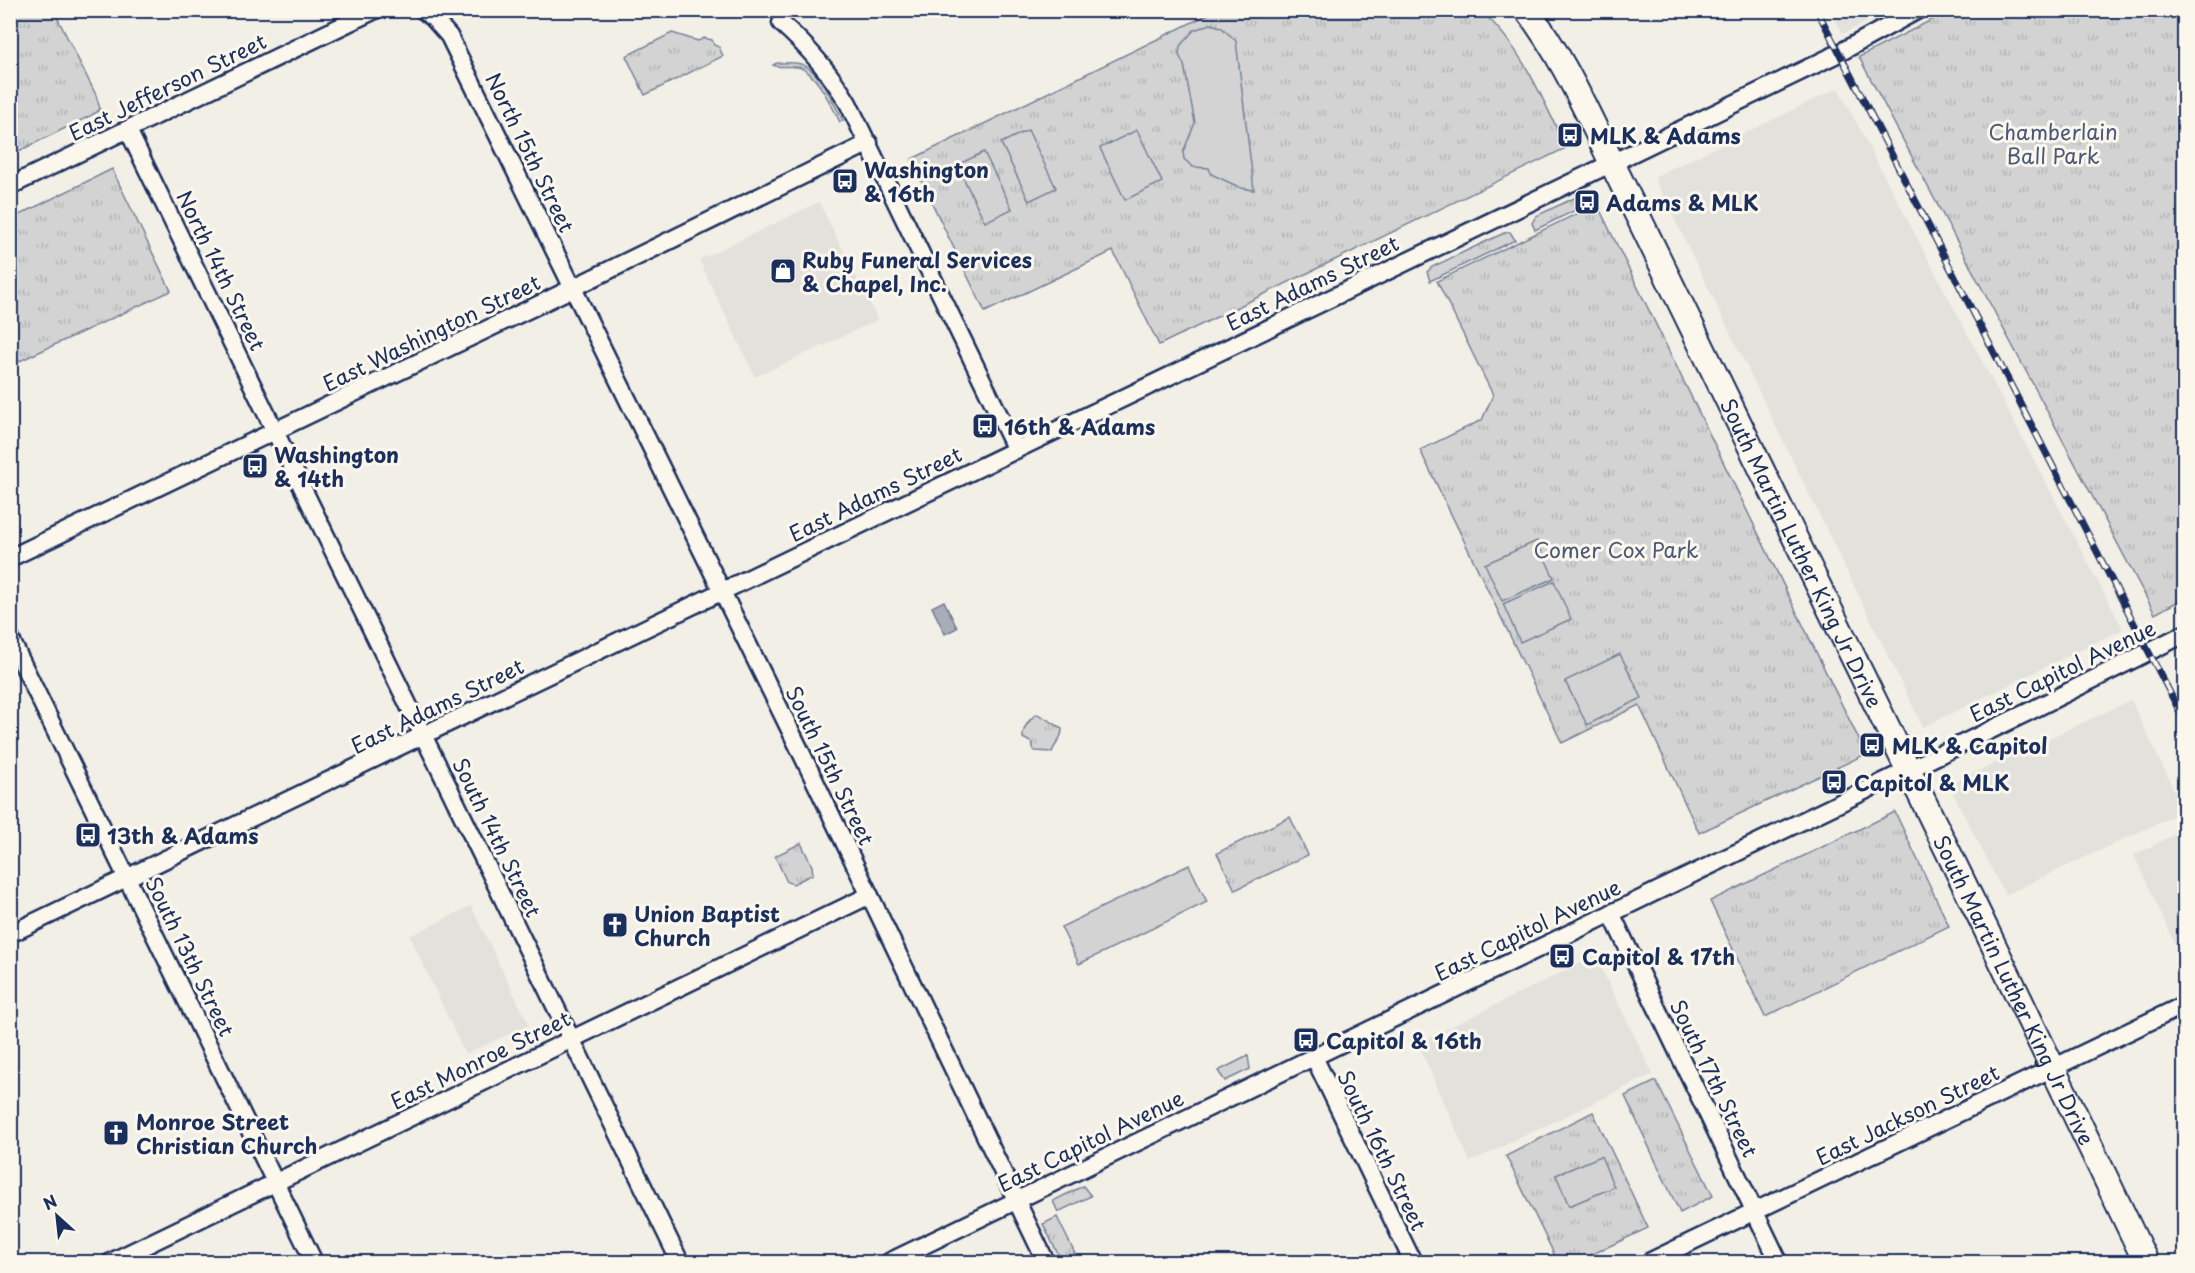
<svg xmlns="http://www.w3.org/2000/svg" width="2195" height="1273" font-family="'Playpen Sans',sans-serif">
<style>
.built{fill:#e2e1dc}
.grass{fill:url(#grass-tufts);stroke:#768198;stroke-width:1.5}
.pitch{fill:#d2d3d2;stroke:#768198;stroke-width:1.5}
.water{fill:#a9adb7;stroke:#707b93;stroke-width:1.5}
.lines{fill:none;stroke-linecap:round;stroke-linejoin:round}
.street-casing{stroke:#1b2f5e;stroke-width:21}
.secondary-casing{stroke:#1b2f5e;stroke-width:28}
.street{stroke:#fbf7ec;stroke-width:16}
.secondary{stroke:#fbf7ec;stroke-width:24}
.rail-casing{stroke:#1b2f5e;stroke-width:7}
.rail{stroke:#fbf7ec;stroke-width:4.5;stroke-dasharray:14;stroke-linecap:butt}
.labels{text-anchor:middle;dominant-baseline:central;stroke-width:6;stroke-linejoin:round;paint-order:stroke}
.street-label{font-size:21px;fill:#1b2f5e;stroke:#fbf7ec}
.park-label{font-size:21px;fill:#49587b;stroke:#fbf7ec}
.poi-label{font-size:21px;font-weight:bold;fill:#1b2f5e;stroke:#fbf7ec;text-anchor:start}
</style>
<defs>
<pattern id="grass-tufts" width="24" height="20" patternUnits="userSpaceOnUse" patternTransform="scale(1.5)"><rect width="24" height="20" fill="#d2d3d2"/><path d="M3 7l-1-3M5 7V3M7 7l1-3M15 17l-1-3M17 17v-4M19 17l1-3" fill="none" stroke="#b4b5b7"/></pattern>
</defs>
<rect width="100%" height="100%" fill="#f2efe6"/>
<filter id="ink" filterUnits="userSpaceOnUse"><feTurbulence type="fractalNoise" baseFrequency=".0167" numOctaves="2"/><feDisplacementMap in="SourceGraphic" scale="12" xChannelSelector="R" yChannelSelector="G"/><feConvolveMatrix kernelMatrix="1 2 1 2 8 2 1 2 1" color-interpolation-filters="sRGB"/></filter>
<g filter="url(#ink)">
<path class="built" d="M1831 11H1888L1843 34Z
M1838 88 2123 629 1923 727 1654 177Z
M819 202 878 320 755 377 699 260Z
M2131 700 2184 811 2005 895 1949 785Z
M2184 830V964L2134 855Z
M471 906 529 1025 465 1054 410 936Z
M1595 956 1653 1074 1470 1162 1418 1043Z"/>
<path class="grass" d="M11 10 54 11 96 95 100 109 96 113 11 155Z
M1217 10 1481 11C1522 47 1543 99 1566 148L1159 345 1113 251 985 312 912 162V159Z
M1949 11H2184V598L2155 614 1859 57Z
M672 33 698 41 704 38 712 40 714 45 719 47 723 56 645 95 626 56Z
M777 63C784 63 793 62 801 64 819 69 834 104 843 120L840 122C832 107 817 74 801 68 792 64 782 69 773 65Z
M112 169 171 291 11 365V219Z
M1589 191 1594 201 1535 230 1532 223 1536 216Z
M1597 204 1866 754 1699 833 1639 705 1562 743 1420 450 1482 420 1493 395 1437 281Z
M1510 232 1515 240 1430 281 1427 272 1432 267 1504 233Z
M1037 714C1042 716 1057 725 1062 729 1062 740 1055 743 1052 752L1034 751 1032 743 1023 738C1022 729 1029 719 1037 714Z
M1895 812 1949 926 1765 1017 1710 901Z
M1290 817 1308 855 1235 890 1217 853Z
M801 843 812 866 813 874 793 884 787 882 775 856Z
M1248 1056 1250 1069 1225 1081 1218 1071Z
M1656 1081 1713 1196 1680 1213 1625 1096Z
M1593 1112 1648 1228 1576 1262H1558L1506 1156Z
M1083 1186 1091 1196 1058 1212 1053 1201Z
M1057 1217 1079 1262H1062L1043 1224Z"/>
<path class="pitch" d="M1211 24 1221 27 1236 41 1254 190 1241 188 1211 174 1209 168 1193 167 1184 159 1183 152 1195 123 1184 65 1179 55 1180 46 1194 30Z
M1028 130 1056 188 1029 201 1001 143Z
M1137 130 1162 182 1125 200 1100 148Z
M984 152 1012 209 985 222 957 165Z
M1537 541 1554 578 1502 601 1485 564Z
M1554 581 1571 619 1520 642 1503 604Z
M1620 654 1642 698 1587 725 1565 681Z
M1189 865 1207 902 1079 964 1061 927Z
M1601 1156 1614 1187 1569 1206 1556 1175Z"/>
<path class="water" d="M944 601 957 628 945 634 932 607Z"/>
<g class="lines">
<g class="street-casing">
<path id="street" d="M423 10 433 18 449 36 797 744 1046 1262
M781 23C808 47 830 72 848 103L1016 450
M128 130 680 1262
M10 186 375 10
M10 558 544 302 869 143
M10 638 314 1262
M1611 913 1779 1262
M10 934 1612 163 1839 53 1918 10
M1314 1057 1413 1262
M111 1262 868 896
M889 1262 2028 712 2184 634
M1649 1262 2184 1005"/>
</g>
<g class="secondary-casing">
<g id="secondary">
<path id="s1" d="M1527 10C1563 57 1586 111 1612 163L1981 919 2146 1262"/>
</g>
</g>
<use href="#street" class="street"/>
<use href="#secondary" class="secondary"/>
<g class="rail-casing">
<path id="rail" d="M1817 10 2184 720"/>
</g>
<use href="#rail" class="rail"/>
</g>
</g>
<defs>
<g id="bus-square" transform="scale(1.35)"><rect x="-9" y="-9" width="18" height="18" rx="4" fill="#1b2f5e" stroke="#fbf7ec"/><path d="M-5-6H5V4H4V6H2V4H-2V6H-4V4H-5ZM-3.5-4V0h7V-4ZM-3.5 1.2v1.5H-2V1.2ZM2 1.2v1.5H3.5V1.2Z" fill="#fff"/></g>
<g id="shop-square" transform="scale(1.35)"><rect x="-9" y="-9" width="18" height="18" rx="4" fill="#1b2f5e" stroke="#fbf7ec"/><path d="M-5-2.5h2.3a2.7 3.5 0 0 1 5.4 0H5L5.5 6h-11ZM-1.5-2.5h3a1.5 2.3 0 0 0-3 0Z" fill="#fff"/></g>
<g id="church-square" transform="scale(1.35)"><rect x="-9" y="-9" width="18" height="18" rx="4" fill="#1b2f5e" stroke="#fbf7ec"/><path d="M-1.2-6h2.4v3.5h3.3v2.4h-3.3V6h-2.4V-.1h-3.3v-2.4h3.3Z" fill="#fff"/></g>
</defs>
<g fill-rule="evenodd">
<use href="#bus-square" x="1570" y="135"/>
<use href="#bus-square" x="845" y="181"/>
<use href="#bus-square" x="1587" y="202"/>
<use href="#shop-square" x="783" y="271"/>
<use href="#bus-square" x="985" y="426"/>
<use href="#bus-square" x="255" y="466"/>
<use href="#bus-square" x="1872" y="745"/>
<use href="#bus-square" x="1834" y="782"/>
<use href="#bus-square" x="88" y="835"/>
<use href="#church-square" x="615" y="925"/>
<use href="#bus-square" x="1562" y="956"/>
<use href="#bus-square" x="1306" y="1040"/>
<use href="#church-square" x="116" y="1133"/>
</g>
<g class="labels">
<g class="street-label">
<text transform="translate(167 86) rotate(-26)">East Jefferson Street</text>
<text transform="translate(531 152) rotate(64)">North 15th Street</text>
<text transform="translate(222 270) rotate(64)">North 14th Street</text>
<text transform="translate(1312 282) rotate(-26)">East Adams Street</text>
<text transform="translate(431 332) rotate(-26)">East Washington Street</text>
<text transform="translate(875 493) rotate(-26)">East Adams Street</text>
<text stroke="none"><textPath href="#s1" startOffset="609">South Martin Luther King Jr Drive</textPath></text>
<text transform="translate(2062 670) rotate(-26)">East Capitol Avenue</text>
<text transform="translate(437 705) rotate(-26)">East Adams Street</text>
<text transform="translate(831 765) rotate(64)">South 15th Street</text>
<text transform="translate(498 837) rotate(64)">South 14th Street</text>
<text transform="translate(1527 929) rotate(-26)">East Capitol Avenue</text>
<text transform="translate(191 956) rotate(64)">South 13th Street</text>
<text stroke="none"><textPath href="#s1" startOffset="1095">South Martin Luther King Jr Drive</textPath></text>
<text transform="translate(480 1059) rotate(-26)">East Monroe Street</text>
<text transform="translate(1715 1078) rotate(64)">South 17th Street</text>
<text transform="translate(1907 1114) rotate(-26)">East Jackson Street</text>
<text transform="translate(1090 1140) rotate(-26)">East Capitol Avenue</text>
<text transform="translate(1383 1150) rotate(64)">South 16th Street</text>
</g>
<g class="park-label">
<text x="2053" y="131">Chamberlain<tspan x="2053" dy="24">Ball Park</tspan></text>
<text x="1616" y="549">Comer Cox Park</text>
</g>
<g class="poi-label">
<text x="1590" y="135">MLK &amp; Adams</text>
<text x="864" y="169">Washington<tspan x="864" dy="24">&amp; 16th</tspan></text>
<text x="1606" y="202">Adams &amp; MLK</text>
<text x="802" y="259">Ruby Funeral Services<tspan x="802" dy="24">&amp; Chapel, Inc.</tspan></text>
<text x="1004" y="426">16th &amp; Adams</text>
<text x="274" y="454">Washington<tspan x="274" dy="24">&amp; 14th</tspan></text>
<text x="1892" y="745">MLK &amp; Capitol</text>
<text x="1854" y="782">Capitol &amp; MLK</text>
<text x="107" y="835">13th &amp; Adams</text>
<text x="634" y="913">Union Baptist<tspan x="634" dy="24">Church</tspan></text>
<text x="1582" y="956">Capitol &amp; 17th</text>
<text x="1326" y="1040">Capitol &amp; 16th</text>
<text x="136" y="1121">Monroe Street<tspan x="136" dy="24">Christian Church</tspan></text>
</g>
</g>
<rect width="2195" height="1273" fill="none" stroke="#fbf7ec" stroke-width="36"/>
<rect x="18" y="18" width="2159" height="1237" fill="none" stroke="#1b2f5e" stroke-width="2" filter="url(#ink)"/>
<g transform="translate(57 1216) rotate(333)" stroke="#fbf7ec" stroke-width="4.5" paint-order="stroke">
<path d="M0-4.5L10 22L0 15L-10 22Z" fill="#1b2f5e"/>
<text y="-9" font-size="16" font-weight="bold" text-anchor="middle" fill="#1b2f5e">N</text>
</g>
</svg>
